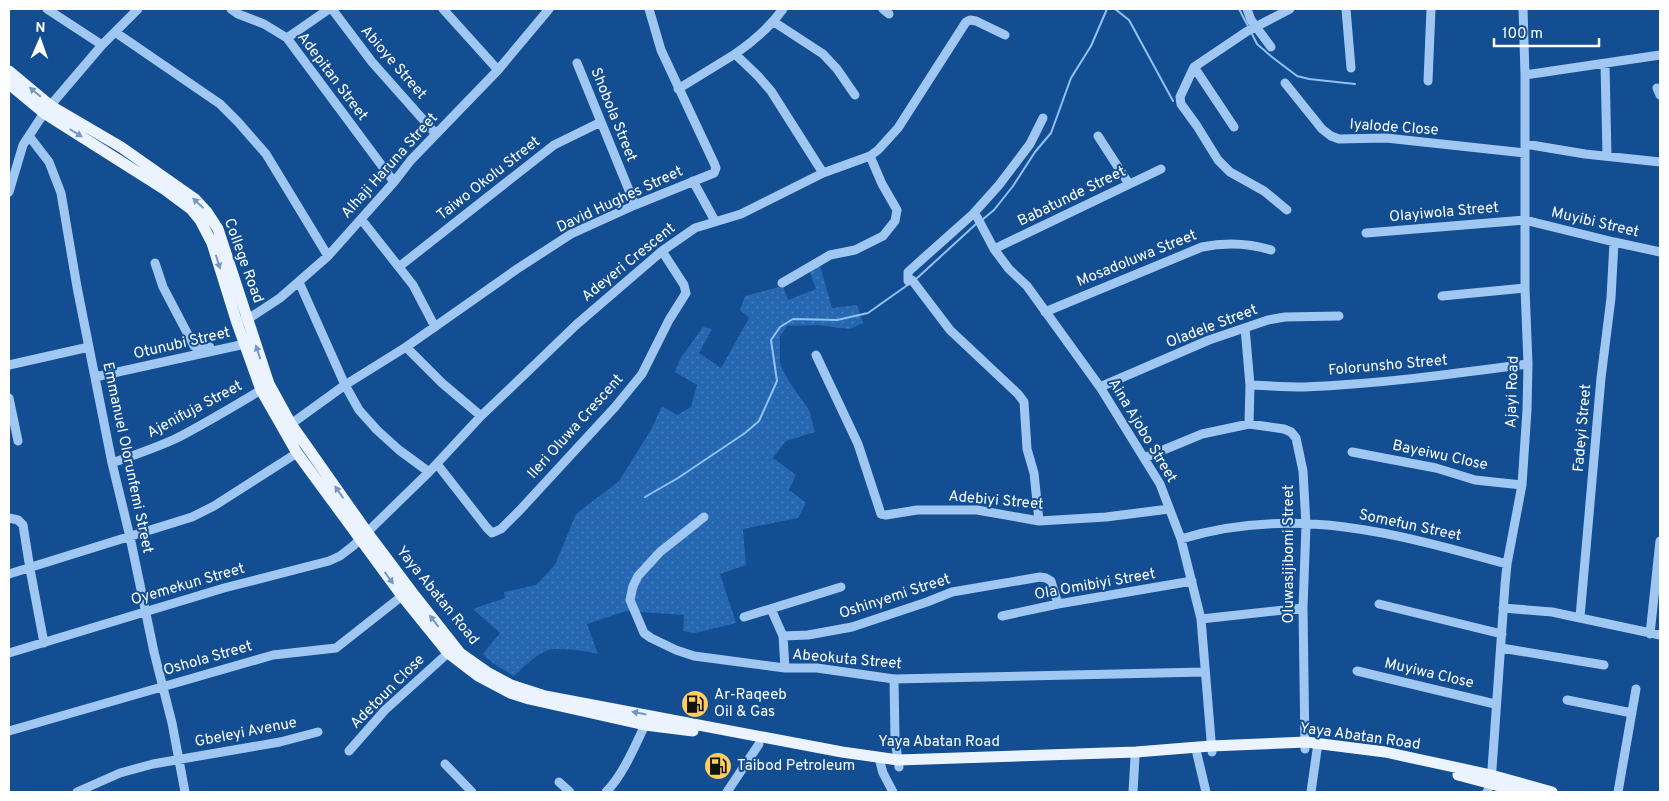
<svg xmlns="http://www.w3.org/2000/svg" width="1669" height="801" font-family="Overpass,sans-serif">
<style>
.grass{fill:url(#grass-dots)}
.lines{fill:none;stroke-linecap:round;stroke-linejoin:round}
.stream{stroke:#92c2f5;stroke-width:2}
.minor{stroke:#a0c7f2;stroke-width:9}
.major{stroke:#ebf3ff;stroke-width:11}
.oneway{fill:#7498c3}
.labels{text-anchor:middle;dominant-baseline:central;stroke-width:4;stroke-linejoin:round;paint-order:stroke}
.street-label{font-size:15px;fill:#fff;stroke:#134d92}
.poi-label{font-size:15px;fill:#fff;stroke:#134d92;text-anchor:start}
</style>
<defs>
<pattern id="grass-dots" width="8" height="8" patternUnits="userSpaceOnUse" patternTransform="scale(1.25)"><rect width="8" height="8" fill="#2567b1"/><path d="M2 2h.1M6 6h.1" fill="none" stroke="#467ebd" stroke-width="1.8" stroke-linecap="round"/></pattern>
</defs>
<rect width="100%" height="100%" fill="#134d92"/>
<path class="grass" d="M819 262 832 308 857 305 863 323 850 329 818 325 787 326 780 336V364L788 380 809 410 815 432 786 441 773 458 796 475 789 490 806 503 798 518 743 529 746 565 720 574 736 623 695 633 683 631 684 615 626 611 587 624 598 654C588 651 558 647 548 650 536 654 523 668 514 676L494 664 483 654 500 633 473 609 505 598 504 592 536 585 555 565 576 514 619 481 651 430 662 406 677 415 691 407 697 385 675 372 680 359 703 327 712 329 699 353 721 368 749 318 740 310 745 296 783 286 788 300 816 289 808 267Z"/>
<g class="lines">
<path class="stream" d="M1115 9 1129 20 1173 101
M1239 9 1249 28
M1251 32 1257 44 1272 57 1297 76 1309 79 1355 84
M982 220 994 210 1013 186 1035 152 1051 133 1071 78 1091 46 1107 9
M915 280 976 224
M645 497 678 478 745 433 759 421 777 381 771 340 780 327 793 319 837 320 868 313 909 284"/>
<path class="minor" d="M47 9 102 45
M231 9 238 14 264 24 287 38 394 182
M332 9 372 62 435 133
M443 9 498 70
M883 9 889 14
M1247 9 1251 20 1271 47
M1346 9 1351 68
M774 22 823 54 837 69 855 95
M115 32 220 104 238 122 266 154 328 256
M287 38 329 9
M735 54C754 41 769 28 783 9
M577 63 635 205
M1605 64 1607 156
M1194 67 1234 127
M1525 75 1660 55
M1428 81 1431 9
M1285 83 1322 129 1331 136 1339 139 1386 138 1525 153
M1657 88 1660 95
M678 89 735 54 758 76 771 91 823 173
M29 136 49 162 61 193 77 287 112 463 130 537 154 652 172 723 185 792
M1098 136 1129 184
M1525 144 1585 154 1660 162
M693 181 715 221
M9 192 23 145 44 113 102 45 138 9
M1287 210 1264 191 1230 172 1218 160 1197 126 1181 104 1180 97 1194 67 1197 65 1246 32 1290 9
M973 214 977 217 994 249 1009 269 1027 286 1100 387 1160 484 1181 539 1201 619 1212 752
M361 219 413 285 435 327
M1366 233 1525 220 1614 242 1660 252
M994 249 1161 169
M155 263 163 287 194 346 202 349 210 347
M400 266 554 145 601 122
M299 282 345 385 359 410 377 430 399 450 429 472
M782 283 830 255 855 250 883 236 895 221 897 210 882 184 870 156
M1442 296 1525 288
M1045 312 1202 247C1227 242 1248 243 1271 250
M242 321 248 319 280 298 328 256 394 182 411 160 498 70 549 9
M1245 328 1250 385 1249 424
M406 347 442 383 481 416
M816 355 858 444 881 514 886 515 917 510H977L1039 521 1106 517 1169 509
M9 365 89 347
M95 377 245 344
M1250 385C1268 386 1286 387 1304 387 1379 384 1453 374 1528 364
M1100 387 1209 340 1268 320 1285 317 1339 316
M9 398 18 441
M291 424 345 385 406 347 517 269 571 234 635 205 714 173 716 168 714 163 661 50 649 9
M1352 452 1436 468 1475 480 1522 485
M1144 458 1202 434 1249 424 1284 429 1291 432 1296 438 1303 471 1306 525 1303 608 1305 749
M112 463C134 455 156 448 177 438 206 423 234 406 261 390
M437 464 487 528 492 533 501 529 520 510 615 407 642 374 669 320 686 293 684 285 662 251
M704 517 660 552 638 576 633 586 630 600 644 633 651 638 676 650 694 656 785 668H817L894 679 1204 672
M9 518 18 520 23 525 30 569 44 643
M1039 521 1034 473 1027 449 1024 402 1018 394 950 330 912 280 908 281V272L973 214 999 185 1030 144 1043 118
M1181 539C1292 504 1399 534 1507 564
M9 574 192 517 214 506 297 453
M1379 604 1502 634
M1503 608 1552 612 1660 635
M771 609 783 636 785 668
M1002 616 1058 604 1192 581
M744 617 841 587
M1580 617 1601 378 1611 298 1614 242
M1201 619 1303 608
M1650 634 1660 541
M783 636 808 635 852 627 927 602 952 592 1040 577 1046 578 1051 581 1058 604
M1501 648 1604 665
M9 653 224 588 329 561 340 556 353 546 429 472 481 416 523 376 576 325 662 251 695 228 741 214 823 173 870 156 878 150 898 128 966 22 970 20 976 21 1005 35
M1357 671 1495 704
M894 679 895 739 899 767
M1567 700 1632 713
M9 731 273 655 336 648 402 596
M349 751 385 710 448 653
M1197 754 1206 792
M879 758 883 773 893 792
M445 764 472 792
M559 782 570 792
M77 792 120 773 153 764 280 742 318 732
M606 792C623 775 635 746 645 725
M727 792 759 744
M1133 792 1135 757
M1311 792 1318 743
M1487 792 1491 783 1505 585 1507 564 1522 485 1527 410 1528 364 1525 288V75L1523 9
M1618 792 1636 689"/>
<path class="major" d="M9 71 51 106 121 147 195 199 207 212 218 229 269 384 291 424 367 532 415 596 460 653 487 672 511 685 545 696 842 752 898 760 1136 752 1211 746 1306 742 1385 752 1491 775 1552 792
M9 84 44 113 164 189 191 209 200 220 212 243 237 323 261 390 297 453 402 596 448 653 478 676 510 693 529 699 645 725 693 731
M1458 775 1522 792"/>
</g>
<defs><path id="oneway-solid" d="M-6-.8H1V-3.2L6.5 0L1 3.2V.8H-6Z" transform="scale(1.25)"/></defs>
<g class="oneway">
<use href="#oneway-solid" transform="translate(35 92) rotate(-140)"/>
<use href="#oneway-solid" transform="translate(76 133) rotate(32)"/>
<use href="#oneway-solid" transform="translate(198 203) rotate(-137)"/>
<use href="#oneway-solid" transform="translate(218 262) rotate(73)"/>
<use href="#oneway-solid" transform="translate(258 352) rotate(-108)"/>
<use href="#oneway-solid" transform="translate(339 492) rotate(-125)"/>
<use href="#oneway-solid" transform="translate(389 578) rotate(54)"/>
<use href="#oneway-solid" transform="translate(434 621) rotate(-128)"/>
<use href="#oneway-solid" transform="translate(639 713) rotate(-169)"/>
</g>
<defs>
<g id="fuel-disc" transform="scale(1.4375)"><circle r="9.5" fill="#ffce61" stroke="#134d92"/><path d="M-5.5-6h7V0h2V4h1.3V-2.5L3-4.5l.8-.8L6-3V5H2.5V1h-1V6h-7ZM-4.2-4.7v3.2H.2V-4.7Z" fill="#111"/></g>
</defs>
<g fill-rule="evenodd">
<use href="#fuel-disc" x="695" y="704"/>
<use href="#fuel-disc" x="718" y="766"/>
</g>
<g class="labels">
<g class="street-label">
<text transform="translate(393 63) rotate(49)">Abioye Street</text>
<text transform="translate(332 77) rotate(53)">Adepitan Street</text>
<text transform="translate(613 115) rotate(68)">Shobola Street</text>
<text transform="translate(1394 128) rotate(4)">Iyalode Close</text>
<text transform="translate(390 166) rotate(-48)">Alhaji Haruna Street</text>
<text transform="translate(489 179) rotate(-38)">Taiwo Okolu Street</text>
<text transform="translate(1072 197) rotate(-26)">Babatunde Street</text>
<text transform="translate(620 200) rotate(-25)">David Hughes Street</text>
<text transform="translate(1444 213) rotate(-5)">Olayiwola Street</text>
<text transform="translate(1595 223) rotate(13)">Muyibi Street</text>
<text transform="translate(1137 259) rotate(-22)">Mosadoluwa Street</text>
<text transform="translate(243 261) rotate(70)">College Road</text>
<text transform="translate(629 263) rotate(-39)">Adeyeri Crescent</text>
<text transform="translate(1212 327) rotate(-21)">Oladele Street</text>
<text transform="translate(182 344) rotate(-13)">Otunubi Street</text>
<text transform="translate(1388 366) rotate(-5)">Folorunsho Street</text>
<text transform="translate(1513 392) rotate(-88)">Ajayi Road</text>
<text transform="translate(195 410) rotate(-28)">Ajenifuja Street</text>
<text transform="translate(576 427) rotate(-48)">Ileri Oluwa Crescent</text>
<text transform="translate(1583 428) rotate(-85)">Fadeyi Street</text>
<text transform="translate(1142 431) rotate(59)">Aina Ajobo Street</text>
<text transform="translate(1440 456) rotate(12)">Bayeiwu Close</text>
<text transform="translate(127 458) rotate(78)">Emmanuel Olorunfemi Street</text>
<text transform="translate(996 501) rotate(5)">Adebiyi Street</text>
<text transform="translate(1410 526) rotate(12)">Somefun Street</text>
<text transform="translate(1289 554) rotate(-90)">Oluwasijibomi Street</text>
<text transform="translate(188 585) rotate(-16)">Oyemekun Street</text>
<text transform="translate(1095 585) rotate(-10)">Ola Omibiyi Street</text>
<text transform="translate(437 596) rotate(51)">Yaya Abatan Road</text>
<text transform="translate(895 597) rotate(-18)">Oshinyemi Street</text>
<text transform="translate(208 659) rotate(-16)">Oshola Street</text>
<text transform="translate(847 660) rotate(5)">Abeokuta Street</text>
<text transform="translate(1429 674) rotate(13)">Muyiwa Close</text>
<text transform="translate(388 692) rotate(-45)">Adetoun Close</text>
<text transform="translate(246 733) rotate(-11)">Gbeleyi Avenue</text>
<text transform="translate(1360 737) rotate(8)">Yaya Abatan Road</text>
<text x="939" y="742">Yaya Abatan Road</text>
</g>
<g class="poi-label">
<text x="714" y="695">Ar-Raqeeb<tspan x="714" dy="17">Oil &amp; Gas</tspan></text>
<text x="737" y="766">Taibod Petroleum</text>
</g>
</g>
<rect width="1669" height="801" fill="none" stroke="#ffffff" stroke-width="20"/>
<g transform="translate(40 40) rotate(2)" stroke="#134d92" stroke-width="4" paint-order="stroke">
<path d="M0-4L9 19L0 12L-9 19Z" fill="#ffffff"/>
<text y="-8" font-size="14" font-weight="bold" text-anchor="middle" fill="#ffffff">N</text>
</g>
<path d="M1494 38v8h105v-8" fill="none" stroke="#ffffff" stroke-width="2.5"/>
<text x="1502" y="38" font-size="15" fill="#ffffff" stroke="#134d92" stroke-width="4" paint-order="stroke">100 m</text>
</svg>
